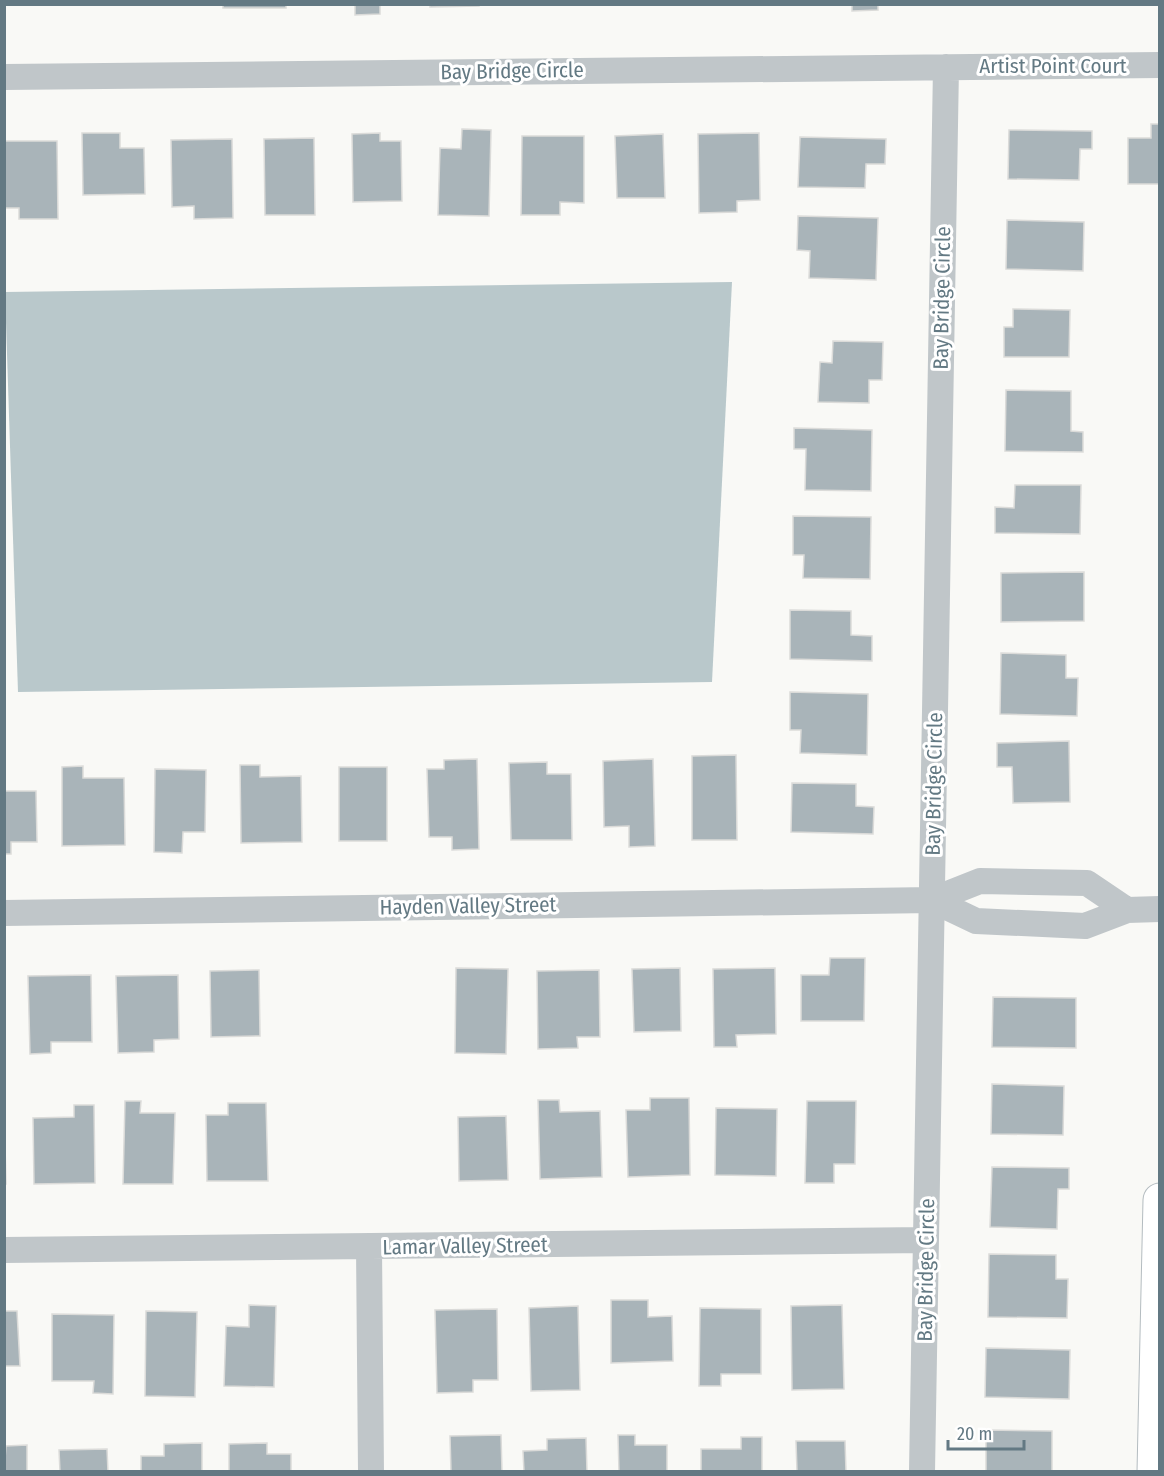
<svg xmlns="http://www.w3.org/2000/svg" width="1164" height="1476" font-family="'Fira Sans Condensed',sans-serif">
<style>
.water{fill:#b9c8cb}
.building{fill:#a9b4b9;stroke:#dbdbd9;stroke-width:1.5}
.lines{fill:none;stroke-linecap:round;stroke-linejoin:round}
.secondary-casing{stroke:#b4bcc0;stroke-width:35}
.minor{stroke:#c0c6c9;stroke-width:26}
.secondary{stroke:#fff;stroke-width:33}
.labels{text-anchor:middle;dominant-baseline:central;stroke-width:6;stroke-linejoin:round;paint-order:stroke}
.street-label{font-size:21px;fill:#637983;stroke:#fff}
</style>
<rect width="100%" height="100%" fill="#f9f9f6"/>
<path class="water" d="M732 282 712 682 18 692 5 292Z"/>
<path class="building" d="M223 4H286V8H223Z
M355 4H380V14L355 15Z
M430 4H479V6L430 7Z
M852 4H878V10L852 11Z
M1151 124H1160V184H1128V138H1151Z
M462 129 491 130 489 216 438 215 440 148 461 149Z
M1009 130 1092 131V149H1080L1079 180 1008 179Z
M82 133H120V148H144L145 194 83 195Z
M380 133V141H401L402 201 353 202 352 134Z
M759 133 760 200 737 201V212L699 213 698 134Z
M663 134 665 198H617L615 136Z
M522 136H584V203L560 202V215H521Z
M800 137 886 139 885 164H866L865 188 798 187Z
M314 138 315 215H265L264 139Z
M232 139 233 218 194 219V206L172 207 171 140Z
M4 141H57L58 219H19V208H4Z
M798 216 878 218 876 280 809 278 810 251 797 250Z
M1007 220 1084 222 1083 271 1006 269Z
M1013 309 1070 310 1069 357H1004V327H1013Z
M833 341 883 342 882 380H869V403L818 402 820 362 832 363Z
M1006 390 1071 391V431L1083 432V452L1005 451Z
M794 428 872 430 871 491 805 490 806 449H794Z
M1015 485H1081L1080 534 995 533V507L1014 508Z
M793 516 871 517 870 579 803 578 804 555H793Z
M1084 572V621L1001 622V573Z
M790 610 851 611V635L872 636V661L790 659Z
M1001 653 1066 655V678H1078L1077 716 1000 714Z
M790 692 868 694 867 755 800 753 801 730H790Z
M1069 741 1070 802 1013 803 1012 767H997V743Z
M736 755 737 840H692V756Z
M477 759 479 849 452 850V837H429L427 769H444V760Z
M653 759 655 846 629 847V826L604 827 603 761Z
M547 762V774H571L572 840H511L509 763Z
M240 765H260V777L301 776 302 842 241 843Z
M83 766V778H124L125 845 62 846V767Z
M339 767H387V841H339Z
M155 769 206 770 205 832H183L182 853 154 852Z
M792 783 856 784V806L874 807 873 834 791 832Z
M4 791H36L37 842H11V854H4Z
M830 958H865L864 1021H801V975H829Z
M456 968 508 969 506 1054 455 1053Z
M680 968 681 1031 634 1032 632 969Z
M775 968 776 1034 736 1035 737 1047H714L713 969Z
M259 970 260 1036 211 1037 210 971Z
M599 970 600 1037H577L578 1048 538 1049 537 971Z
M91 975 92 1042H51V1053L30 1054 28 976Z
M178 975 179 1039 154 1040V1052L118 1053 116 976Z
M993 997 1076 998V1048L992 1047Z
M992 1084 1064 1086 1063 1135 991 1134Z
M650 1098H689L690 1175 628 1177 626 1110H650Z
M538 1100H559L560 1112 600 1111 602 1177 540 1179Z
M125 1101H141L140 1113H175L173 1184H123Z
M807 1101H856L855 1164H834V1183H805Z
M228 1103H266L268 1181H207L206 1115H228Z
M4 1105 6 1184H4Z
M74 1105H94L95 1183 34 1184 33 1118 74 1117Z
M716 1108 777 1109 776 1176 715 1175Z
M506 1116 508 1180 459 1181 458 1117Z
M992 1167 1069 1168V1189H1058L1057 1229 990 1227Z
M989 1254 1056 1255V1279H1068L1067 1318 988 1317Z
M611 1300H648V1317L672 1316 673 1361 611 1363Z
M249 1305 276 1306 274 1387 224 1386 226 1326 249 1327Z
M842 1305 844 1389 792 1390 791 1306Z
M578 1306 580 1390 531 1391 529 1308Z
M700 1308 761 1309V1374H721V1386H699Z
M497 1309 498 1380H473V1392L437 1393 435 1310Z
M4 1311H17L20 1366H4Z
M146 1311 197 1312 195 1397 145 1396Z
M52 1314 114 1315 113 1394 93 1393 94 1381H52Z
M986 1348 1070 1350 1069 1399 985 1397Z
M986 1430 1052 1431V1472H986Z
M501 1435 502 1472H451L450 1436Z
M618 1435H635V1445H667V1472H619Z
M741 1437H762V1472H701V1449H741Z
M586 1438 587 1472H524L523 1451 547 1450V1439Z
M796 1441H845L846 1472H797Z
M202 1443V1472H141V1456H164V1444Z
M267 1443V1454H291V1472H229V1444Z
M27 1445V1472H4L6 1446Z
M107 1449 108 1472H60L59 1450Z"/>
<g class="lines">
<g class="secondary-casing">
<path id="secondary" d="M1154 1472 1160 1200"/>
</g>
<path class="minor" d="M4 77 1160 65
M932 900 976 921 1085 926 1127 910 1160 909
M4 913 932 900 980 881 1087 883 1127 910
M369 1247 371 1472
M4 1250 926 1240
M922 1472 946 67"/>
<use href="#secondary" class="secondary"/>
</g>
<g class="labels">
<g class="street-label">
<text x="1053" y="66">Artist Point Court</text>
<text transform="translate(512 71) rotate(-1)">Bay Bridge Circle</text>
<text transform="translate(942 298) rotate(-89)">Bay Bridge Circle</text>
<text transform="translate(934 784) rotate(-89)">Bay Bridge Circle</text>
<text transform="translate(468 906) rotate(-1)">Hayden Valley Street</text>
<text transform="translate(465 1246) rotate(-1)">Lamar Valley Street</text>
<text transform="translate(926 1270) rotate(-89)">Bay Bridge Circle</text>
</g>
</g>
<rect width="1164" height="1476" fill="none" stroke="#637983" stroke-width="12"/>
<path d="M948 1440v9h76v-9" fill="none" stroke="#637983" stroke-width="3"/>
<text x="957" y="1440" font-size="18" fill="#637983" stroke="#ffffff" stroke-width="4.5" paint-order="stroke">20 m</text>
</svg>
